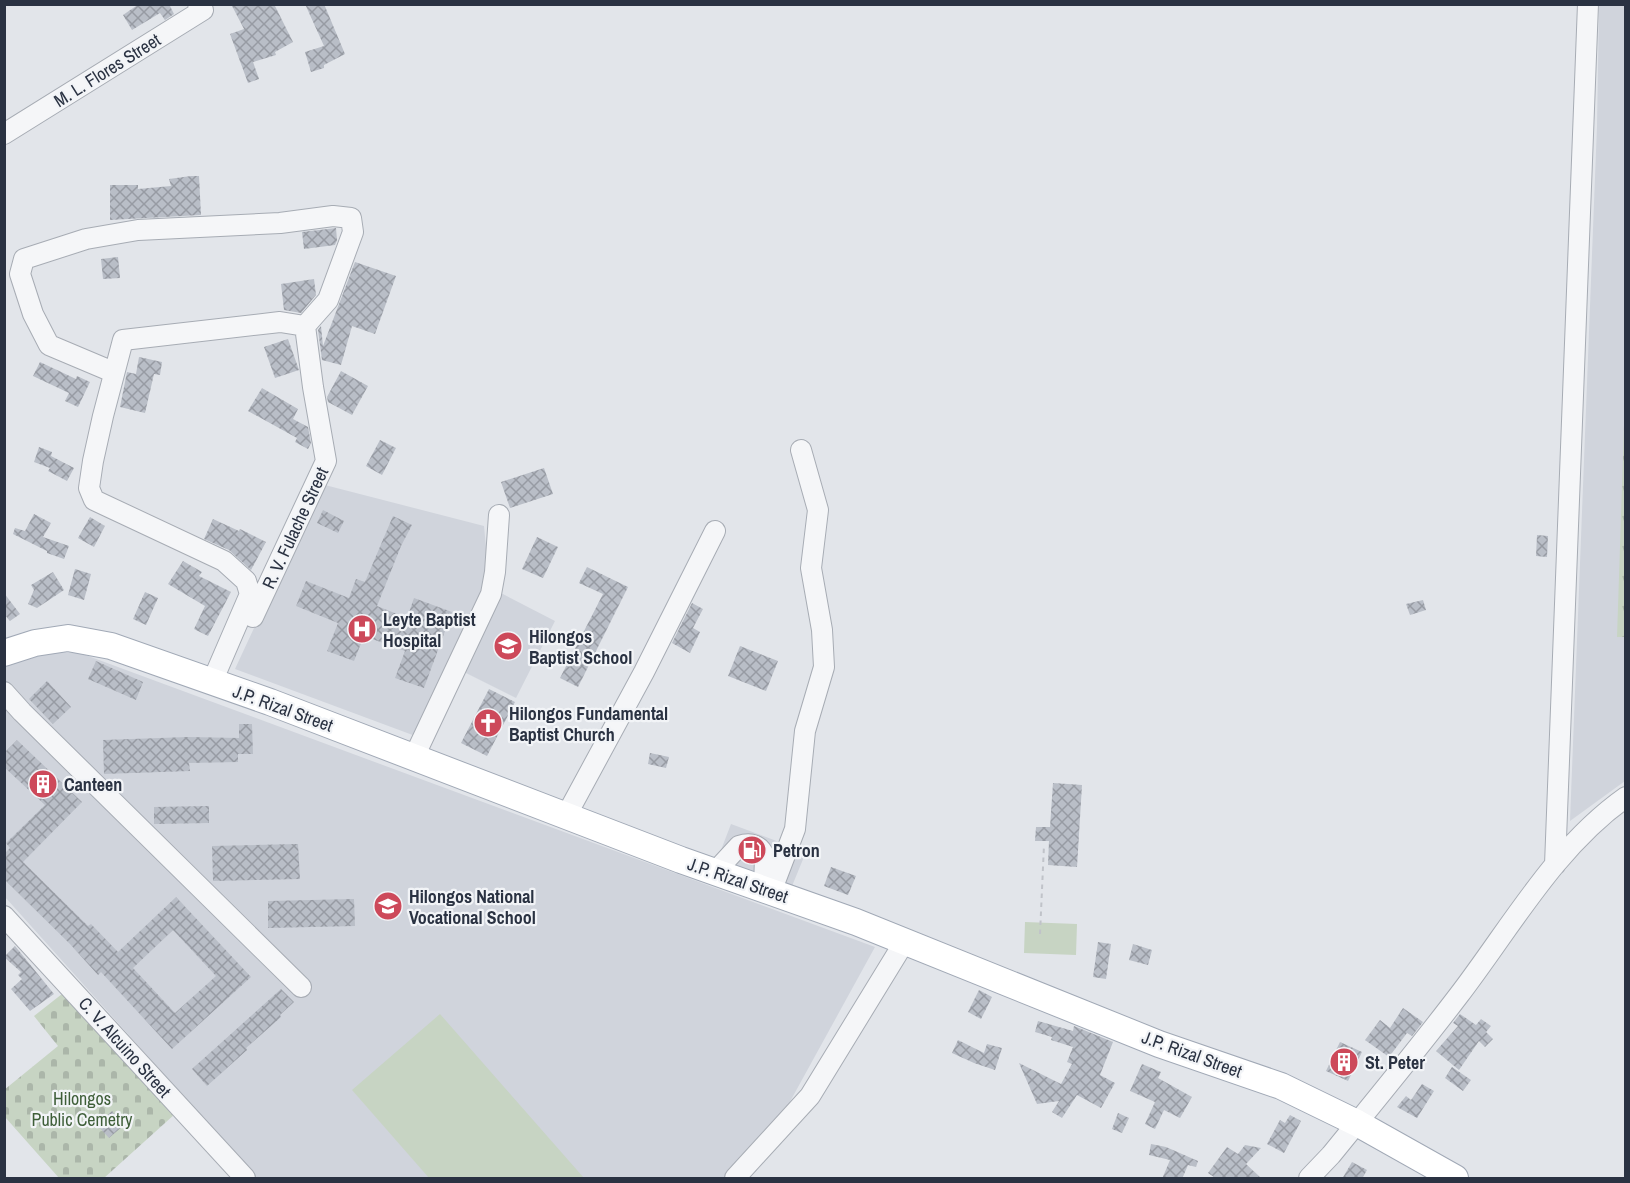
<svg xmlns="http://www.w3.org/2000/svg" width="1630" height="1183" font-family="'Archivo Narrow',sans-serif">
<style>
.built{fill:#d0d4dc}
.grass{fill:url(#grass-tufts)}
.cemetery{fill:url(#cemetery-stones)}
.green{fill:#c7d4c3}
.building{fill:url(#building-cross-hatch);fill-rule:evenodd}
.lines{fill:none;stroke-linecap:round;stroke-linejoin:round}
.minor-casing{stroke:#a7acb4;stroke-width:22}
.major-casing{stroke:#a1a9b6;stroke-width:28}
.path{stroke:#c0c3c9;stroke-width:2;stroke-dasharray:4.5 4.5;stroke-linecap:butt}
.minor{stroke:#f5f6f8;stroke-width:20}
.major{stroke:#fff;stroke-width:26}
.labels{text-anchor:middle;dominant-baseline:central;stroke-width:4.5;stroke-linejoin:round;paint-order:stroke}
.street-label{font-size:18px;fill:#2a3242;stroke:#f2f4f7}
.poi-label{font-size:18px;font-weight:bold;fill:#2a3242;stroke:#f2f4f7;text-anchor:start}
.park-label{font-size:18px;fill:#3e5e38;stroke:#f2f4f7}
</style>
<defs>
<pattern id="grass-tufts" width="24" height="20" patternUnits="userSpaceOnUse" patternTransform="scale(1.5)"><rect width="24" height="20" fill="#c7d4c3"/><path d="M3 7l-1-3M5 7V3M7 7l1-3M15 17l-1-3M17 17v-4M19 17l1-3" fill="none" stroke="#abb6a9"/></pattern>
<pattern id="cemetery-stones" width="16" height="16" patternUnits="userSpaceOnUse" patternTransform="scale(1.5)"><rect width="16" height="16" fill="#c7d4c3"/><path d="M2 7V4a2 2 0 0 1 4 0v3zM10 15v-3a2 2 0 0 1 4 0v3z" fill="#abb6a9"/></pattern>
<pattern id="building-cross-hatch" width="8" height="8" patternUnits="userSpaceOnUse" patternTransform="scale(1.5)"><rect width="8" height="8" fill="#b9bec7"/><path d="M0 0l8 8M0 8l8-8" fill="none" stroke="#979ba3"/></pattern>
</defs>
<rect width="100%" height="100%" fill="#e2e5ea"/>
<path class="built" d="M1599 5H1625V781L1570 821 1597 126Z
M321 484 484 526 490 589 418 737 235 669Z
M501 593 555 621 516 698 462 671Z
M52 652 80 653 875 947 770 1138 724 1178H257L5 897V666Z
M731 824 806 852 790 891 716 863Z"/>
<path class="grass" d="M1625 395 1626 637H1617Z"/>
<path class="cemetery" d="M62 994 175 1114 104 1178H59L5 1117 4 1090 58 1046 34 1016Z"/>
<path class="green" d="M1025 922 1077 924 1076 955 1024 953Z
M440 1014 584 1178H429L352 1090Z"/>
<path class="building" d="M139 4H173L170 6 174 14 165 20 160 13 132 30 123 15Z
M231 4H274L293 42 275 52 276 55 253 62 259 79 248 83 230 34 244 29Z
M305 4H324L345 54 324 65V68L311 72 305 52 324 46Z
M191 176H199L201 215 110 220V185H138V189L171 186 169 179Z
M336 228 337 240 335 245 304 249 302 232Z
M118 257 120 278 103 279 101 259Z
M355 262 396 276 375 334 352 326 341 365 322 360 318 330 321 326 323 346Z
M314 279 316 295 301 313 284 310 281 284Z
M288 339 299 370 275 378 264 347Z
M139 357 162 362 160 375 154 374 145 413 120 407 127 372 136 374Z
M40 362 76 379 77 376 90 382 78 407 65 401 69 393 33 376Z
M341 371 368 386 352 415 328 402 327 397Z
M262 388 298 409 293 419 308 427 311 443 308 449 295 442 297 438 248 411Z
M380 440 396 448 382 475 366 466Z
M39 447 52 452 51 456 74 468 67 481 48 471 50 468 34 462Z
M544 468 553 494 510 508 501 482Z
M323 510 344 521 338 533 317 523Z
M34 514 51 523 43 537 69 546 64 559 47 553V551L13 534 15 528 25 531Z
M393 516 412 525 401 546 377 606 407 618 414 598 452 612 424 688 395 678 405 651 364 636 354 661 327 651 338 623 296 606 306 581 349 598 356 579 365 582Z
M90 517 105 526 94 547 78 538Z
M213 519 239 531 240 529 266 542 251 570 229 550 204 539Z
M1537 535 1548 536 1547 557 1536 556Z
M537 537 558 547 543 578 522 569Z
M183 561 202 572 199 576 231 592 208 636 194 629 205 606 168 584Z
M587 567 628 587 578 687 560 678 603 594 579 583Z
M75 569 91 574 84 600 68 595Z
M53 572 64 590 37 608 28 604 34 590 31 585Z
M145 592 158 598 146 625 133 619Z
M4 593 20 614 10 621 4 614Z
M1423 600 1426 610 1410 615 1406 604Z
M692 603 703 609 693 628 700 632 690 653 672 643Z
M740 646 778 661 766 691 728 676Z
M96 661 143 682 136 700 88 679Z
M47 681 71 707 53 724 29 699Z
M489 689 515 702 487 756 461 743Z
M239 724H252L253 754H238V762L189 763 190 771 104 774 103 740 188 737 239 738Z
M17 740 82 802 23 862 88 926 91 924 118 952 176 897 251 977 172 1049 101 972 98 975 70 944 4 879V854L10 848 6 843 45 805 4 767V753ZM173 930 216 976 175 1013 133 968Z
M650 753 669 757 666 768 648 764Z
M1053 783 1082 785 1077 867 1048 865 1049 841H1035L1036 827H1050Z
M209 806V823L154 824V807Z
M298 844 300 879 213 881 212 846Z
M831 867 856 876 848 895 824 886Z
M354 899 355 926 268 928V901Z
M1098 942 1111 944 1106 979 1093 977Z
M1133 944 1152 950 1148 965 1129 960Z
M15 946 54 994 30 1011 11 989 22 979 18 975 21 972 4 957Z
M281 989 294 1002 280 1015 281 1017 246 1048 247 1050 207 1086 192 1069Z
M979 990 992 997 981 1019 968 1012Z
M1403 1008 1423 1022 1412 1036 1407 1033 1389 1057 1365 1040 1380 1020 1390 1028Z
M1460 1014 1476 1025 1481 1019 1491 1026 1486 1032 1493 1039 1485 1047 1479 1041 1459 1070 1436 1051 1458 1026 1453 1023Z
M1038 1021 1073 1031 1074 1026 1113 1042 1100 1075 1115 1083 1101 1108 1077 1095 1062 1118 1052 1112 1059 1101 1037 1104 1019 1063 1061 1084 1072 1064 1067 1062 1073 1047 1051 1040 1052 1037 1035 1032Z
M958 1040 984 1053 987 1044 1002 1048 995 1070 974 1063 952 1053Z
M1340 1042 1362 1052 1348 1081 1326 1071Z
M1142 1064 1161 1072 1158 1078 1192 1097 1180 1118 1164 1110 1155 1129 1145 1124 1155 1102 1130 1091Z
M1452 1067 1471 1080 1463 1091 1445 1078Z
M1422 1084 1434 1091 1417 1118 1397 1107 1406 1096 1411 1100Z
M112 1111 124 1125 109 1138 97 1125Z
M1118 1113 1129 1118 1122 1133 1112 1129Z
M1290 1115 1301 1121 1284 1153 1267 1144 1280 1120 1285 1123Z
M1151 1144 1166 1147 1198 1161 1196 1167 1188 1165 1182 1179H1162L1170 1160 1149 1155Z
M1245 1145 1261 1148 1246 1164 1262 1179H1217L1208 1173 1227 1147 1238 1154Z
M1352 1162 1367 1170 1362 1179H1342Z"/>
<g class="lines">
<g class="minor-casing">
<path id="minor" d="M4 134 203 10 198 4
M113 372 49 345 33 314 20 274 24 259 86 239 138 230 280 223 333 216 351 218 353 232 328 300 305 326
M253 617 326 461 313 387 305 326
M212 682 250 594 246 581 224 561 94 500 89 488 93 461 103 416 123 340 280 322 305 326
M4 692 22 712 301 987
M414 757 491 594 495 572 499 515
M566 816 644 672 715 531
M1555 865 1588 4
M715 872 739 846C751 842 760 845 765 857L764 889
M771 892 795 829 805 731 824 667 822 630 811 568 818 510 801 450
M4 916 245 1178
M735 1178 810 1096 905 941
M1309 1178 1331 1155C1374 1102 1418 1049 1459 995 1511 927 1555 847 1626 797"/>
</g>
<g class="major-casing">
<path id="major" d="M4 653 35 643 68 638 111 646 270 702 681 860 856 922 1159 1044 1281 1086 1357 1123 1455 1178"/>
</g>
<path class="path" d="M1040 934 1044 845"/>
<use href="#minor" class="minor"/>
<use href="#major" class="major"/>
</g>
<defs>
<g id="hospital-disc" transform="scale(1.5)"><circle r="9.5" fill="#cd495a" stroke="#f2f4f7"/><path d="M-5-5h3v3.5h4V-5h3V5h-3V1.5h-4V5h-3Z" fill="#fff"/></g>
<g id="school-disc" transform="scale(1.5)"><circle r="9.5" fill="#cd495a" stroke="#f2f4f7"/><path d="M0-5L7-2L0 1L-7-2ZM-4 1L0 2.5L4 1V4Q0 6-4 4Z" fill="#fff"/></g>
<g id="church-disc" transform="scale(1.5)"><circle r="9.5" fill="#cd495a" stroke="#f2f4f7"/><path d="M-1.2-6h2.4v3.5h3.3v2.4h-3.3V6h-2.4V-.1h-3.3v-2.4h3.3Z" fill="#fff"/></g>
<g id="building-disc" transform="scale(1.5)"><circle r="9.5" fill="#cd495a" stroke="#f2f4f7"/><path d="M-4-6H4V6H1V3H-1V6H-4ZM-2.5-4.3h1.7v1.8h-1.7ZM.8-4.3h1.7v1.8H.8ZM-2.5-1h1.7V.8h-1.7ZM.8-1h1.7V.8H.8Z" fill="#fff"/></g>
<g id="fuel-disc" transform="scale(1.5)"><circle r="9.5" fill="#cd495a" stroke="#f2f4f7"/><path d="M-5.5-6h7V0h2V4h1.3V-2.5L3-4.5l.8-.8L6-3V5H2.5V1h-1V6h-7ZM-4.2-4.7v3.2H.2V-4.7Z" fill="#fff"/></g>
</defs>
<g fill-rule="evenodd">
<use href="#hospital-disc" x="362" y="629"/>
<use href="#school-disc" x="508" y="646"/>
<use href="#church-disc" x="488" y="723"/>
<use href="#building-disc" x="43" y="784"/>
<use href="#fuel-disc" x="752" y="850"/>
<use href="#school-disc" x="388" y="906"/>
<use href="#building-disc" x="1344" y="1062"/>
</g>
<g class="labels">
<g class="street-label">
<text transform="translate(107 70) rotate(-32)">M. L. Flores Street</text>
<text transform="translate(295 528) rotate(-65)">R. V. Fulache Street</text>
<text transform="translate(283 708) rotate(20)">J.P. Rizal Street</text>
<text transform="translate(738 880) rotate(19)">J.P. Rizal Street</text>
<text transform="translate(125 1047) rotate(48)">C. V. Alcuino Street</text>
<text transform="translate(1192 1054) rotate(20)">J.P. Rizal Street</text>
</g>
<g class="poi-label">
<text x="383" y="619">Leyte Baptist<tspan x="383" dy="21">Hospital</tspan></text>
<text x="529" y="636">Hilongos<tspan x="529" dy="21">Baptist School</tspan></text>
<text x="509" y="713">Hilongos Fundamental<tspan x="509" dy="21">Baptist Church</tspan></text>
<text x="64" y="784">Canteen</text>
<text x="773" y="850">Petron</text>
<text x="409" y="896">Hilongos National<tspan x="409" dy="21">Vocational School</tspan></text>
<text x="1365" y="1062">St. Peter</text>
</g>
<g class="park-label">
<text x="82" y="1098">Hilongos<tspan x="82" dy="21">Public Cemetry</tspan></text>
</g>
</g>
<rect width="1630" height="1183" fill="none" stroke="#2a3242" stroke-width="12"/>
</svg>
